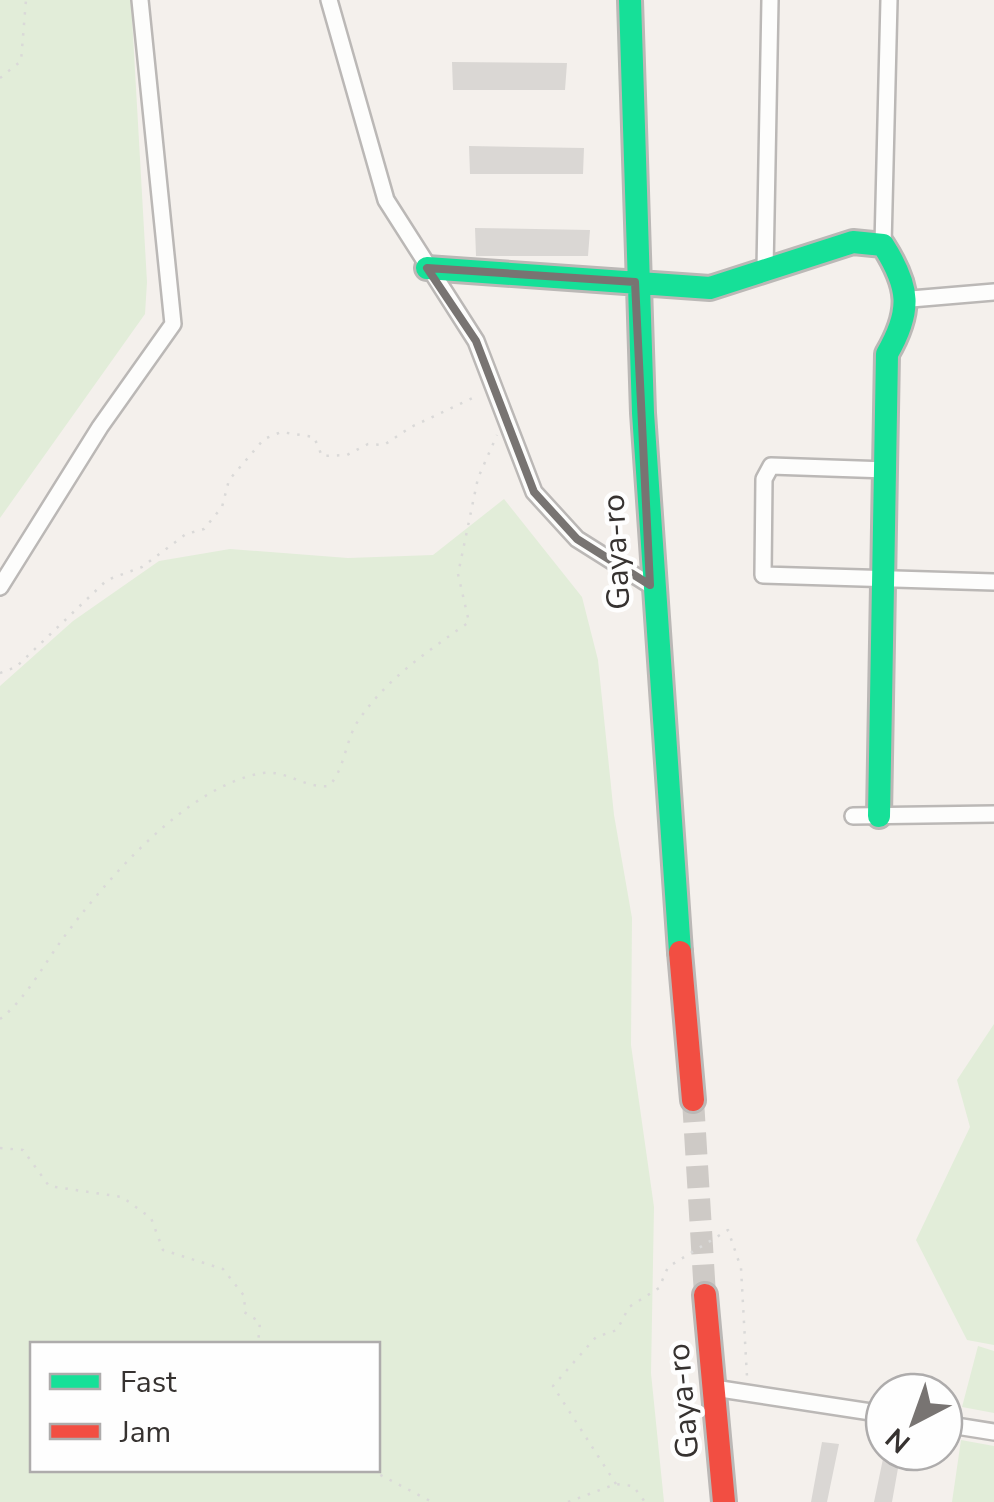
<svg xmlns="http://www.w3.org/2000/svg" width="994" height="1502" font-family="'Nunito Sans',sans-serif">
<style>
.green{fill:#e2edd9;fill-rule:evenodd}
.building{fill:#dad7d4}
.lines{fill:none;stroke-linecap:round;stroke-linejoin:round}
.secondary-tunnel{stroke:#cecac6;stroke-width:22;stroke-dasharray:22 11;stroke-linecap:butt}
.street-casing{stroke:#bbb8b6;stroke-width:20}
.fast-casing{stroke:#bbb8b6;stroke-width:28}
.jam-casing{stroke:#bbb8b6;stroke-width:28}
.path{stroke:#dad9d8;stroke-width:2.5;stroke-dasharray:2.5 8;stroke-linecap:butt}
.street{stroke:#fdfdfc;stroke-width:15}
.fast{stroke:#16e098;stroke-width:22}
.jam{stroke:#f24e42;stroke-width:22}
.marked{fill:none;stroke:#787472;stroke-width:8;stroke-linejoin:round}
.labels{text-anchor:middle;dominant-baseline:central;stroke-width:9;stroke-linejoin:round;paint-order:stroke}
.street-label{font-size:32px;fill:#363230;stroke:#fefefe}
</style>
<rect width="100%" height="100%" fill="#f4f0ec"/>
<path class="green" d="M0 0H131L147 282 145 314 0 518Z
M504 499 582 597 598 660 614 815 632 918 631 1045 654 1207 651 1373 664 1502H0V686L73 621 159 561 230 549 348 558 433 555ZM378 1344V1470H32V1344Z
M994 1024V1345L967 1340 916 1240 970 1127 957 1080Z
M978 1346 994 1351V1413L962 1407Z
M961 1440 994 1446V1502H952Z"/>
<path class="building" d="M452 62 567 63 565 90H453Z
M469 146 584 148 583 174H470Z
M475 228 590 230 588 256H476Z
M822 1442 839 1444 827 1502H811Z
M884 1454 900 1457 892 1502H874Z"/>
<g class="lines">
<path class="secondary-tunnel" d="M693 1100 705 1295"/>
<g class="street-casing">
<path id="street" d="M329 0 386 200 476 341 534 492 577 539 650 585
M883 245 889 0
M765 270 770 0
M911 299 994 292
M887 470 771 466 764 479 763 575 994 582
M0 587 100 427 173 324 140 0
M853 816 994 814
M714 1388 884 1414
M944 1424 994 1432"/>
</g>
<g class="fast-casing">
<path id="fast" d="M630 0 643 413 680 952
M427 268 710 288 853 242 883 245C910 287 912 311 887 354L879 816"/>
</g>
<g class="jam-casing">
<path id="jam" d="M680 952 693 1100
M705 1295 724 1502"/>
</g>
<path class="path" d="M0 78 21 61 26 0
M0 673 16 667 107 580 142 567 186 534 204 529 222 507 229 480 264 439 281 432 314 437 322 456 347 455 368 444 384 445 411 427 479 395
M0 1019C25 1000 43 966 61 941 105 881 187 785 263 773 287 770 306 789 329 786 345 769 345 741 358 721 387 678 427 652 469 622L458 574 478 478 497 435
M0 1148 23 1150 49 1186 122 1197 151 1218 163 1250 223 1269 245 1297 244 1312 260 1322 258 1344
M371 1470 432 1502
M616 1484 553 1386 596 1337 617 1330 629 1307 659 1288 668 1267 728 1230 741 1268 747 1377
M568 1502 616 1484 633 1486 645 1502"/>
<use href="#street" class="street"/>
<use href="#fast" class="fast"/>
<use href="#jam" class="jam"/>
</g>
<path class="marked" d="M427 268 635 282 650 585 577 539 534 492 476 341Z"/>
<g class="labels">
<g class="street-label">
<text transform="translate(616 552) rotate(-93)">Gaya-ro</text>
<text transform="translate(683 1401) rotate(-95)">Gaya-ro</text>
</g>
</g>
<rect x="30" y="1342" width="350" height="130" fill="#fefefe" stroke="#aeacac" stroke-width="2.5"/>
<rect x="50" y="1374" width="50" height="15" fill="#16e098" stroke="#aeacac" stroke-width="2.5"/>
<text x="120" y="1392" font-size="30" fill="#363230">Fast</text>
<rect x="50" y="1424" width="50" height="15" fill="#f24e42" stroke="#aeacac" stroke-width="2.5"/>
<text x="120" y="1442" font-size="30" fill="#363230">Jam</text>
<g transform="translate(914 1422) rotate(221)"><circle r="48" fill="#fefefe" stroke="#aeacac" stroke-width="2.5"/>
<path d="M0-8L18 38L0 25L-18 38Z" fill="#787472"/>
<text y="-15" font-size="28" font-weight="bold" text-anchor="middle" fill="#363230">N</text>
</g>
</svg>
